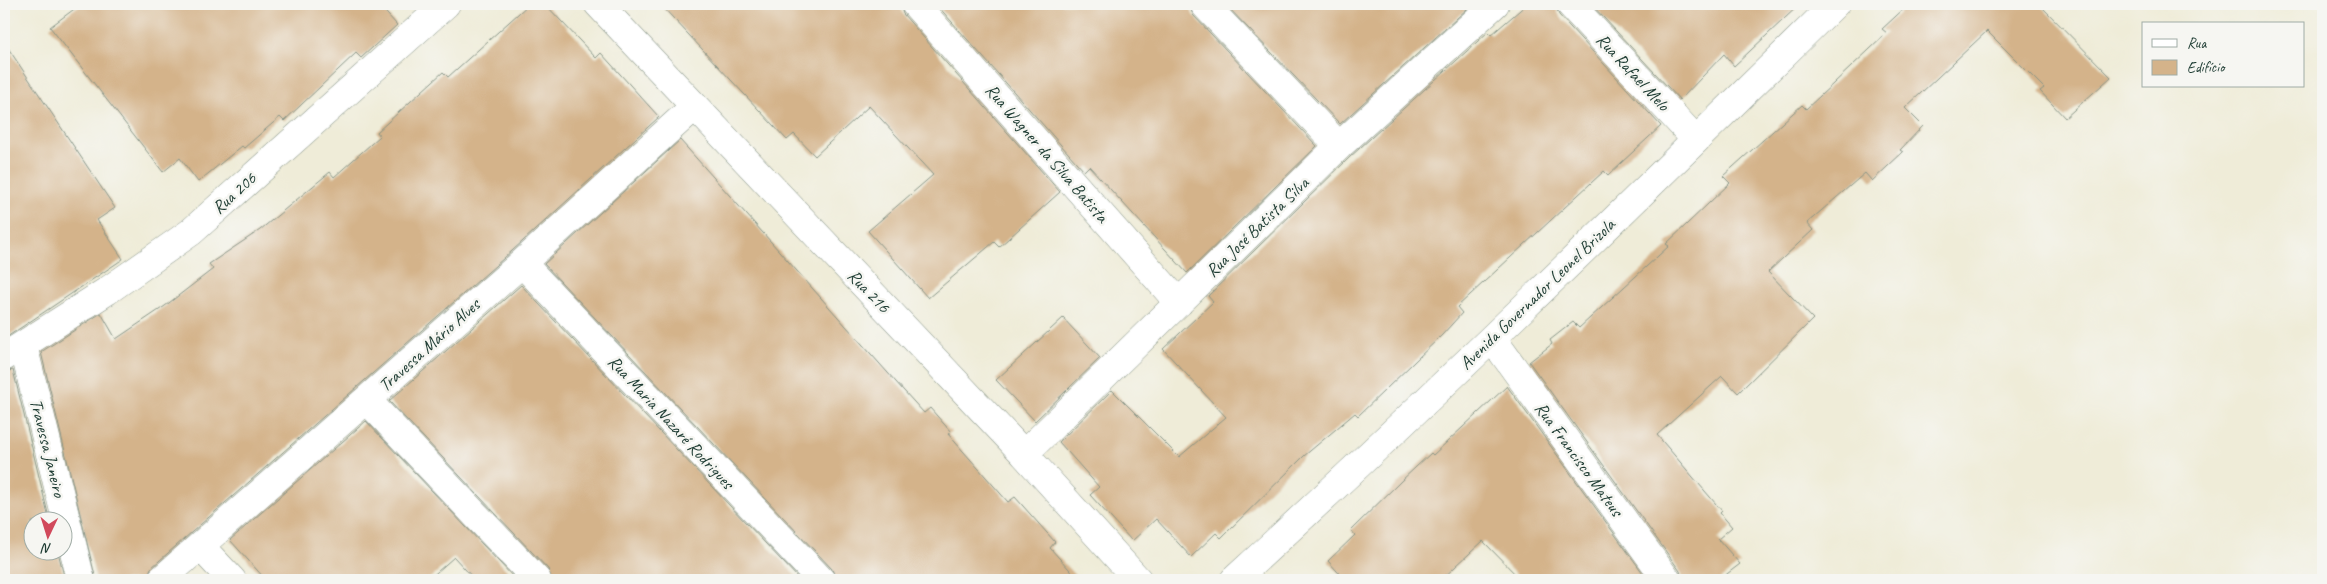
<svg xmlns="http://www.w3.org/2000/svg" width="2327" height="584" font-family="Caveat,sans-serif">
<style>
.building{fill:#d4b38a}
.lines{fill:none;stroke-linecap:round;stroke-linejoin:round}
.minor-casing{stroke:#879486;stroke-width:29}
.minor{stroke:#fff;stroke-width:28}
.labels{text-anchor:middle;dominant-baseline:central;stroke-width:5;stroke-linejoin:round;paint-order:stroke}
.street-label{font-size:18px;fill:#1f3d34;stroke:#f6f6f2}
</style>
<rect width="100%" height="100%" fill="#f6f6f2"/>
<filter id="ink" filterUnits="userSpaceOnUse"><feTurbulence type="fractalNoise" baseFrequency=".02" numOctaves="2"/><feDisplacementMap in="SourceGraphic" scale="10" xChannelSelector="R" yChannelSelector="G"/><feConvolveMatrix kernelMatrix="1 2 1 2 8 2 1 2 1" color-interpolation-filters="sRGB"/></filter>
<filter id="wash" filterUnits="userSpaceOnUse"><feTurbulence type="fractalNoise" baseFrequency=".0096" numOctaves="4" result="noise"/><feDisplacementMap in="SourceGraphic" scale="20" xChannelSelector="R" yChannelSelector="G"/><feGaussianBlur stdDeviation="1.12" result="paint"/><feColorMatrix in="noise" values="0 0 0 0 0 0 0 0 0 0 0 0 0 0 0 0 0 1.4 0 .05"/><feComposite in="paint" operator="in"/></filter>
<g filter="url(#wash)">
<rect width="100%" height="100%" fill="#efecd8"/>
<g id="blocks">
<path class="building" d="M81 4H378L397 25 361 58 356 53 284 121 280 117 244 148 242 146 198 182 180 158 163 172 50 27Z
M529 4H545L596 58 601 53 659 117 512 251 151 568 146 580H96L41 352 101 313 116 339 165 306 213 269 209 264 260 230 330 172 334 177 380 136 377 132 443 72 448 77Z
M660 4H900L903 14 1060 192 999 247 994 242 928 298 868 231 933 175 869 106 815 156 794 134 787 140Z
M936 4H1189L1193 15 1317 146 1187 273 1089 166 1084 171Z
M1225 4H1462L1467 9 1340 124Z
M1527 4H1555L1559 15 1661 126 1608 175 1604 171 1457 307 1462 313 1442 335 1358 416 1355 413 1304 456 1221 538 1216 533 1191 557 1156 519 1132 541 1090 495 1099 487 1059 442 1112 390 1179 457 1226 417 1163 349 1213 302 1208 296 1350 157 1488 32 1491 35Z
M1591 4H1800L1734 66 1724 54 1680 100Z
M1909 4H2039L2111 77 2065 118 2040 91 2044 88 1987 31 1905 108 1923 126 1900 150 1903 152 1872 181 1865 173 1807 223 1813 230 1768 272 1813 319 1738 393 1722 376 1657 435 1722 511 1720 513 1732 527 1718 539 1740 564 1719 580H1682L1680 571 1529 362 1552 344 1550 340 1573 322 1579 328 1669 246 1666 244 1730 183 1723 176 1802 105 1806 109 1834 83 1887 33 1882 29Z
M4 42 115 208 97 220 123 259 4 339Z
M680 140 904 391 924 413 930 408 951 432 948 434 1008 502 1015 497 1055 542 1050 548 1079 580H836L832 569 544 264Z
M521 285 800 580H552L548 569 389 401Z
M1063 318 1100 358 1035 421 996 380Z
M13 370 50 522H32V552H58L65 580H4V372Z
M1507 386 1648 580H1521L1483 541 1441 580H1345L1328 561 1355 535 1351 530 1401 481 1431 453 1433 455Z
M366 421 516 580H475L454 557 428 580H266L230 540Z"/>
</g>
</g>
<g filter="url(#ink)">
<use href="#blocks" fill-opacity="0" stroke="#879486" stroke-width="1"/>
<g class="lines">
<g class="minor-casing">
<path id="minor" d="M598 4 1024 454 1138 580
M915 4 1179 303
M1204 4 1339 146
M1570 4 1696 140
M522 263 821 580
M1492 338 1667 580
M23 345 81 580
M4 357 107 291 191 232 446 4
M367 400 537 580
M1024 454 1339 146 1495 4
M200 546 232 580
M161 580 522 263 694 107
M1234 580C1439 393 1637 198 1835 4"/>
</g>
<use href="#minor" class="minor"/>
</g>
</g>
<g class="labels">
<g class="street-label">
<text transform="translate(1633 72) rotate(47)">Rua Rafael Melo</text>
<text transform="translate(1047 153) rotate(49)">Rua Wagner da Silva Batista</text>
<text transform="translate(234 193) rotate(-42)">Rua 206</text>
<text transform="translate(1257 227) rotate(-44)">Rua José Batista Silva</text>
<text transform="translate(869 291) rotate(46)">Rua 216</text>
<text transform="translate(1537 294) rotate(-44)">Avenida Governador Leonel Brizola</text>
<text transform="translate(429 345) rotate(-42)">Travessa Mário Alves</text>
<text transform="translate(671 422) rotate(47)">Rua Maria Nazaré Rodrigues</text>
<text transform="translate(48 448) rotate(76)">Travessa Janeiro</text>
<text transform="translate(1579 459) rotate(54)">Rua Francisco Mateus</text>
</g>
</g>
<rect width="2327" height="584" fill="none" stroke="#f6f6f2" stroke-width="20"/>
<rect x="2142" y="22" width="162" height="65" fill="#f6f6f2" stroke="#a0aca6"/>
<rect x="2152" y="39" width="25" height="8" fill="#ffffff" stroke="#a0aca6"/>
<text x="2187" y="48" font-size="15" fill="#1f3d34">Rua</text>
<rect x="2152" y="60" width="25" height="15" fill="#d4b38a" stroke="#a0aca6"/>
<text x="2187" y="72" font-size="15" fill="#1f3d34">Edifício</text>
<g transform="translate(48 536) rotate(184)"><circle r="24" fill="#f6f6f2" stroke="#a0aca6"/>
<path d="M0-4L9 19L0 12L-9 19Z" fill="#d1495b"/>
<text y="-8" font-size="14" font-weight="bold" text-anchor="middle" fill="#1f3d34">N</text>
</g>
</svg>
